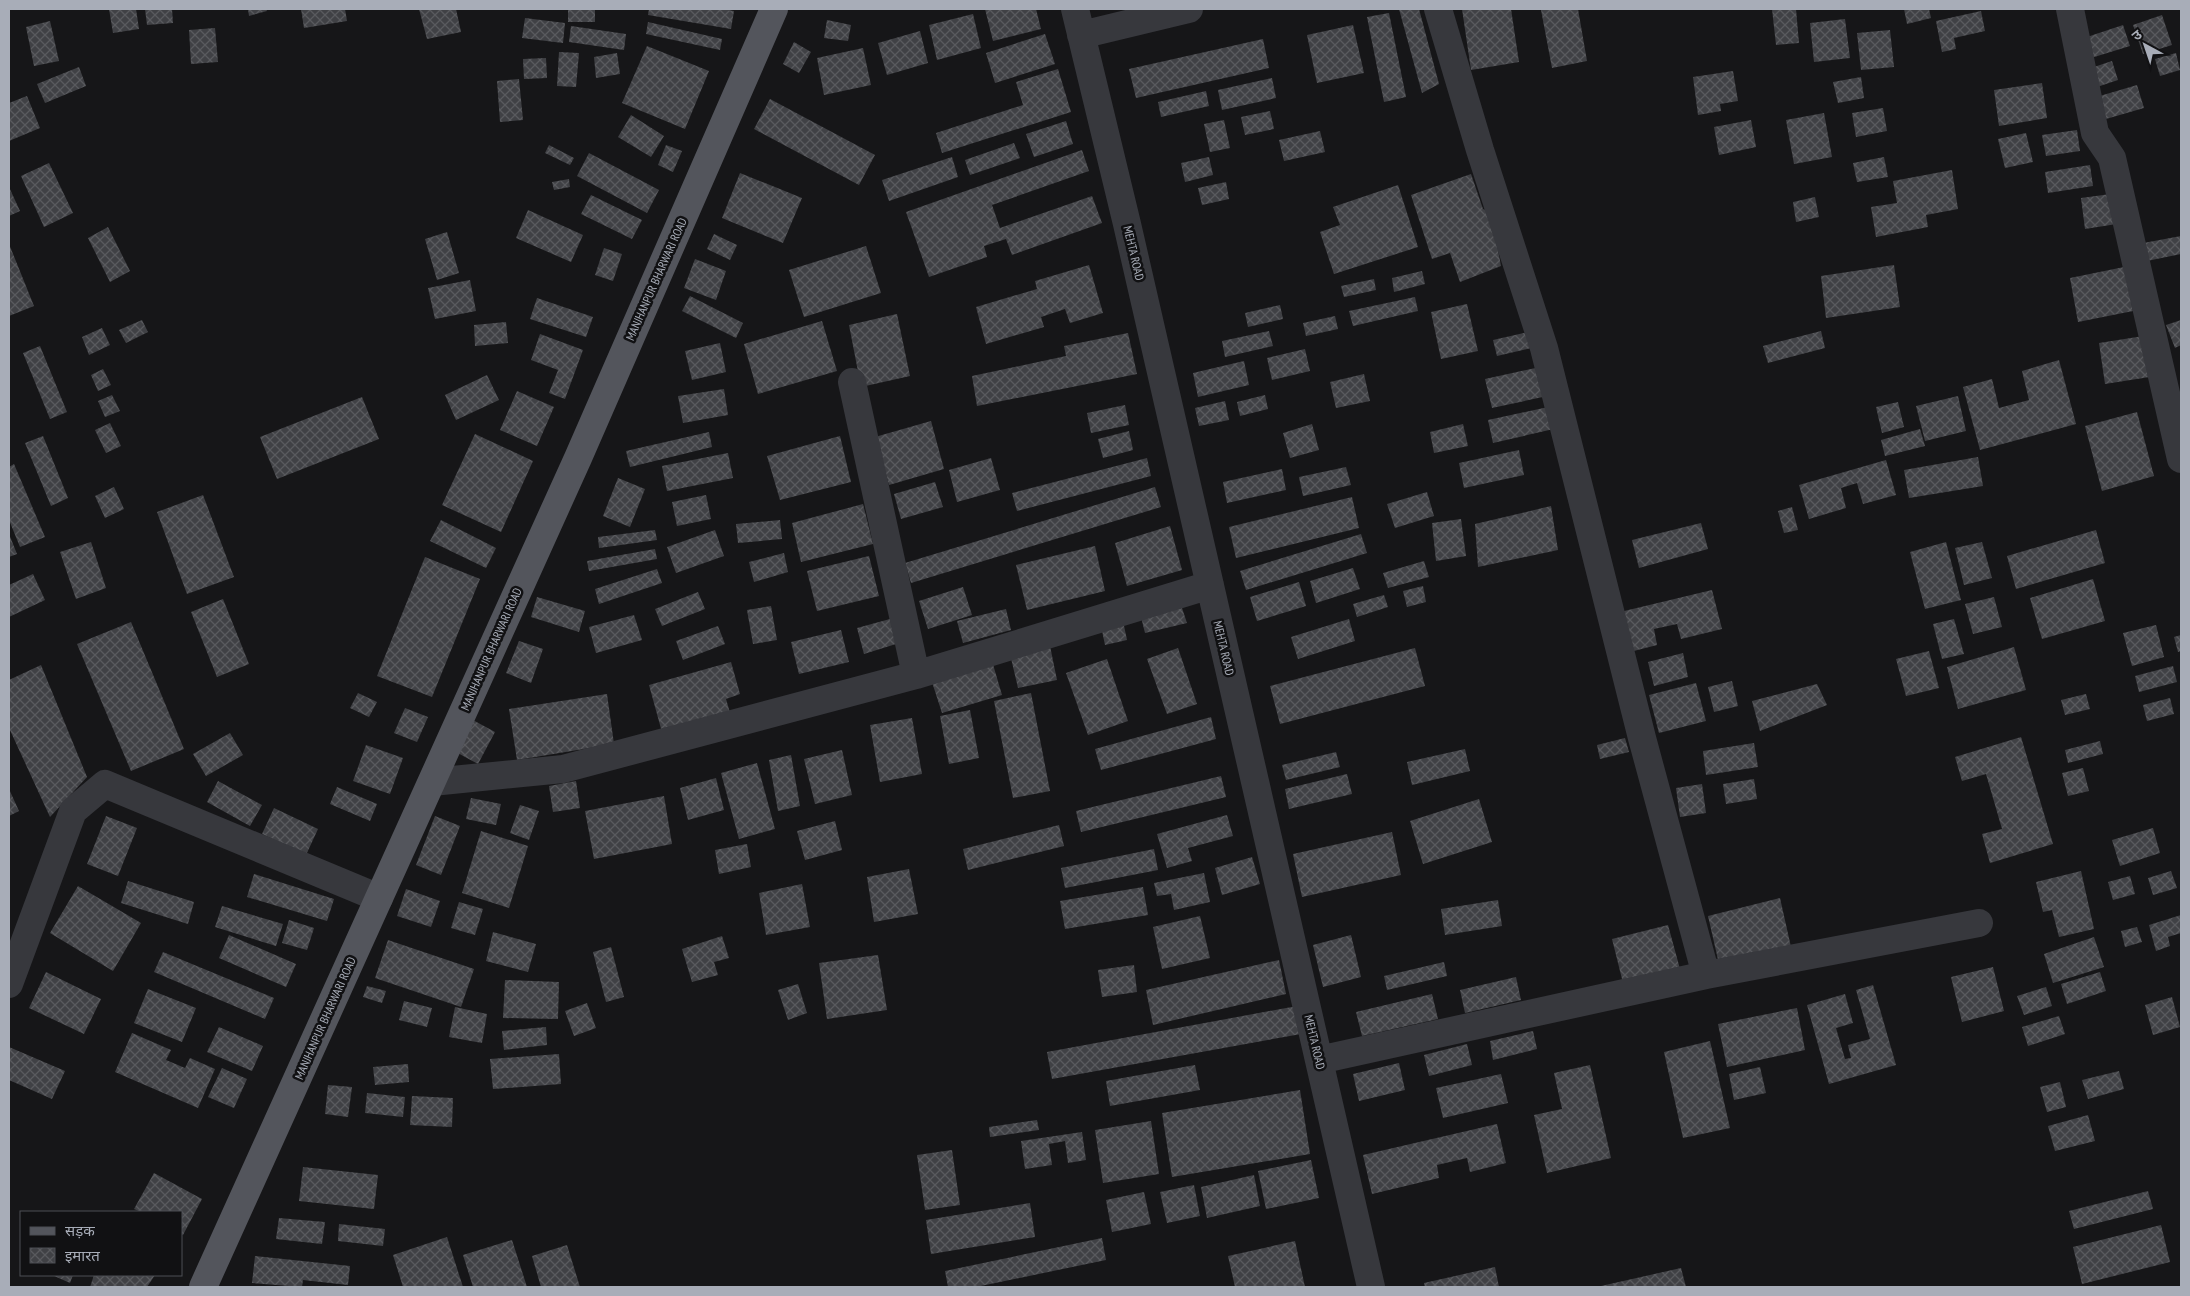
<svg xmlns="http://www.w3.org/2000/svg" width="2190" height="1296" font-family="'PT Sans Narrow','Noto Sans Devanagari',sans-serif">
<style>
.building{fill:url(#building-cross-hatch)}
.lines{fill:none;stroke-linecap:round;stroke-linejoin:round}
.minor{stroke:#37383d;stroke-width:28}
.major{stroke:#53555c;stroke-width:28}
.labels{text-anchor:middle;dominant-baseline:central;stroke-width:5;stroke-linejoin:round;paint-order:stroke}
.street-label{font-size:12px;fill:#a8adb8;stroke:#111113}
</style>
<defs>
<pattern id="building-cross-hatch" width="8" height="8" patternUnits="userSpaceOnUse" patternTransform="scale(1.25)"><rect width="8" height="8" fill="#404145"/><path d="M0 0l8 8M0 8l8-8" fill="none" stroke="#595a5e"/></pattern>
</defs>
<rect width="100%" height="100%" fill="#161618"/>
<path class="building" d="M109 9H136L139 29 113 33Z
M145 9H172L173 23 147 25Z
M248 9H266L267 11 249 16Z
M301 9H345L347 21 304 28Z
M419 9H456L461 32 427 39Z
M568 9H595V22H568Z
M649 9H721L734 11 731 29 648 15Z
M985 9H1036L1041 29 993 41Z
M1399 9H1419L1439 84 1422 93Z
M1462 9H1511L1519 62 1471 70Z
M1548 9H1578L1587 61 1552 68 1541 10Z
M1772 9H1796L1799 43 1776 45Z
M1904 9H1929L1931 18 1907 24Z
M1981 11 1985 31 1954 38 1956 49 1942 52 1936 21Z
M1389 13 1406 97 1384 102 1367 17Z
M973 14 981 48 937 60 929 25Z
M2162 15 2172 45 2143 54 2133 25Z
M525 18 565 23 563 43 522 38Z
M1845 19 1850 58 1814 62 1810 23Z
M827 20 851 25 848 41 824 38Z
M50 21 59 61 34 66 26 27Z
M648 22 722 39 720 50 646 34Z
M1353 25 1364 73 1317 83 1307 35Z
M2123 25 2130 46 2091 58 2084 38Z
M571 26 626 34 624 50 569 42Z
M215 28 218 62 191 64 189 30Z
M1890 30 1894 67 1861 70 1857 33Z
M920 31 928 63 887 75 878 43Z
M1045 34 1055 64 995 83 986 53Z
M1263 39 1269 68 1136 98 1129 69Z
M794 42 811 52 799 73 783 64Z
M647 46 709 71 685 129 622 103Z
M863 48 871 85 824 95 817 58Z
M559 52 579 53 576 87 557 86Z
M617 53 620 74 596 78 594 57Z
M2176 53 2180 70 2160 76 2155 59Z
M546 58 547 78 524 79 523 59Z
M2112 61 2118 80 2094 88 2088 69Z
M79 67 86 86 45 103 37 84Z
M1058 69 1071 112 942 153 936 133 1023 105 1016 82Z
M1733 71 1738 101 1720 104 1721 111 1698 115 1693 77Z
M1861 77 1864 98 1838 103 1833 82Z
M1272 78 1276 98 1222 110 1218 90Z
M519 79 523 120 500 122 497 81Z
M2042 83 2047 118 1999 126 1994 90Z
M2137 85 2144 108 2099 121 2093 98Z
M1206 91 1209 106 1161 117 1158 102Z
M27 96 40 128 9 141V103Z
M770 99 875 155 859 185 754 129Z
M1883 108 1887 131 1856 137 1852 113Z
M1270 111 1274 129 1245 135 1241 117Z
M1824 113 1832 157 1794 164 1786 120Z
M631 115 664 136 651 157 618 137Z
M1224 120 1230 148 1210 152 1204 124Z
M1751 120 1756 147 1719 155 1714 127Z
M1066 121 1073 144 1034 157 1026 134Z
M2077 130 2080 151 2046 156 2042 135Z
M1320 131 1325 152 1284 161 1279 140Z
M2026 133 2033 162 2005 168 1998 139Z
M1014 143 1020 158 970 175 965 160Z
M549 145 574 158 570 165 545 153Z
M666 145 682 151 673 172 658 165Z
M1082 150 1089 171 992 205 1000 228 1092 196 1102 223 1012 255 1006 239 984 246 987 257 929 277 906 212Z
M589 153 659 190 647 213 577 176Z
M952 157 958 177 889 201 882 180Z
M1209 157 1213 175 1185 182 1181 163Z
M1884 157 1888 177 1857 182 1853 163Z
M49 163 73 213 44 227 21 176Z
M2090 165 2093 186 2048 193 2045 172Z
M1952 170 1958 209 1926 215 1928 227 1876 237 1871 207 1897 203 1893 181Z
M740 173 802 198 783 243 722 218Z
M1471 174 1483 209 1491 212 1501 266 1460 282 1450 253 1432 259 1411 195Z
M569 179 570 187 554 190 552 182Z
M1226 182 1229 199 1202 205 1198 188Z
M1398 185 1418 247 1334 274 1320 232 1340 225 1333 207Z
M9 187 20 211 9 216Z
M2118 193 2123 223 2085 229 2081 198Z
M591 195 642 220 632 239 581 214Z
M1815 197 1819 217 1796 222 1793 202Z
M528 210 583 235 571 262 516 238Z
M108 227 130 271 110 282 88 238Z
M447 232 459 273 437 280 425 239Z
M714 234 737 245 730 260 707 249Z
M2181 236V254L2142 262 2138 244Z
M9 244 34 306 9 316Z
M866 246 881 293 804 317 789 270Z
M604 248 622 254 613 281 595 275Z
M695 259 726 271 716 300 684 288Z
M1089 265 1103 313 1070 323 1065 309 1041 317 1044 327 986 344 976 307 1037 289 1035 281Z
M1894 265 1900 307 1826 318 1821 276Z
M2124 267 2133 311 2078 322 2070 278Z
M1422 271 1425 284 1394 292 1392 278Z
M1374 279 1376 290 1344 297 1341 286Z
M470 280 476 311 435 319 428 288Z
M690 296 743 323 736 338 682 311Z
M1415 297 1418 311 1353 326 1349 311Z
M537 298 593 317 586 337 530 319Z
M1467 304 1478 351 1441 359 1431 312Z
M1280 305 1283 319 1248 327 1245 313Z
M897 314 910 376 861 387 849 325Z
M1335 316 1338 329 1306 336 1303 323Z
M142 320 148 332 126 343 119 330Z
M2181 320V345L2175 348 2166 325Z
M822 321 837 371 758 394 744 344Z
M506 322 508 343 475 346 474 325Z
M102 328 110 345 89 355 82 337Z
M1541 329 1544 345 1497 356 1493 340Z
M1269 331 1273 346 1225 357 1222 341Z
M1821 331 1825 348 1768 363 1763 346Z
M1128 333 1137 374 977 406 972 376 1066 356 1064 346Z
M540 334 583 350 565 399 549 393 558 370 531 360Z
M2150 335 2156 376 2105 384 2099 343Z
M720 343 726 372 692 380 685 351Z
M40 346 67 412 50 419 23 353Z
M1305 349 1310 371 1272 380 1267 358Z
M2059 360 2076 424 1980 450 1963 387 1992 379 1999 408 2029 400 2022 371Z
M1244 361 1249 385 1198 397 1193 373Z
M1545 366 1552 395 1492 408 1485 379Z
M103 369 111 385 98 391 91 375Z
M1364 374 1370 401 1336 408 1330 382Z
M487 375 499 400 456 420 445 395Z
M724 389 728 415 683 423 678 396Z
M517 391 554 407 537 446 500 430Z
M112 395 120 411 105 417 98 401Z
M1265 395 1268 409 1240 416 1237 402Z
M1958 396 1966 431 1925 441 1916 406Z
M362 397 379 439 277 479 260 437Z
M1225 401 1229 420 1199 426 1195 408Z
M1898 402 1904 427 1882 433 1876 407Z
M1125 405 1129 425 1091 433 1087 413Z
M1553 406 1558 428 1493 443 1488 420Z
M2137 412 2154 476 2102 491 2085 426Z
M931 421 944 469 889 485 875 437Z
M110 423 121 446 106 453 95 430Z
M1312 424 1319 450 1290 458 1283 433Z
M1463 424 1468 446 1434 453 1430 432Z
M1920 429 1925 446 1885 456 1881 440Z
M1129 431 1133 450 1103 458 1098 439Z
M709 432 712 447 630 467 626 451Z
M475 434 533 461 501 532 442 505Z
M43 436 68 498 51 506 25 443Z
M840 436 851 482 780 500 767 456Z
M1519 450 1524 475 1464 488 1459 463Z
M728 453 733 478 667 491 662 466Z
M1978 457 1983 486 1909 498 1904 470Z
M991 458 1000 490 957 502 949 470Z
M1147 458 1151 476 1017 511 1012 493Z
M1886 460 1896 495 1863 504 1857 483 1841 488 1846 508 1809 519 1799 485Z
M14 464 45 537 20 547 9 520V467Z
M1346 467 1351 485 1303 496 1299 477Z
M1282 469 1286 490 1227 503 1223 482Z
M618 478 645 489 630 527 603 516Z
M935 482 943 507 901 519 894 494Z
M114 487 124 509 105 518 95 496Z
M1155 487 1161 507 911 583 905 563Z
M1427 492 1434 516 1395 528 1387 504Z
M203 495 234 577 187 594 157 512Z
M706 495 711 519 677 526 672 502Z
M1352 497 1359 528 1236 558 1229 527Z
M863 504 873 544 801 562 792 523Z
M1551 506 1558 550 1478 567 1475 524Z
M1792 507 1798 530 1784 533 1778 511Z
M1461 519 1466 556 1436 561 1432 523Z
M441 520 496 548 486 568 430 541Z
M780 520 782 539 738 543 736 524Z
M1701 523 1708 549 1639 568 1632 540Z
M1170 526 1182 570 1127 586 1115 543Z
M655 530 657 540 599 548 598 537Z
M715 530 724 556 676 573 667 547Z
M2096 530 2105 563 2016 589 2007 556Z
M9 534 17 554 9 557Z
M1361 534 1367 553 1246 590 1240 571Z
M91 542 106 588 76 599 60 552Z
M1946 542 1961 600 1925 609 1910 552Z
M1982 542 1992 578 1964 585 1955 548Z
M1095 546 1105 591 1027 610 1016 565Z
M655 549 657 559 589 571 587 561Z
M784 553 788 572 754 582 749 562Z
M869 556 879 596 817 611 807 571Z
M425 557 480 579 432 697 377 676Z
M1424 561 1429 577 1388 588 1383 573Z
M1353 568 1360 589 1316 603 1310 581Z
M657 569 662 583 599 604 595 589Z
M33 574 45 600 9 617V585Z
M2093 579 2105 621 2042 639 2030 598Z
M1299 582 1306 606 1257 621 1250 597Z
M1423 586 1426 602 1407 607 1403 591Z
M963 587 972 615 928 629 919 601Z
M1712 590 1722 629 1681 639 1677 624 1654 629 1657 645 1630 652 1620 612Z
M698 592 705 609 662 626 655 609Z
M1384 595 1388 607 1357 617 1353 604Z
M537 597 585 611 579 632 531 617Z
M1994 597 2002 627 1973 634 1965 604Z
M223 599 249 664 217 677 191 612Z
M771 606 777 640 753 644 747 610Z
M1182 608 1187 623 1145 633 1141 617Z
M1006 609 1011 630 963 643 957 621Z
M634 615 642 640 596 653 589 627Z
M890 619 896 644 864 654 857 628Z
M1349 619 1355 641 1298 659 1291 637Z
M1954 619 1964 654 1942 659 1933 624Z
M1123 621 1127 640 1105 645 1101 626Z
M131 622 184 749 131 771 77 644Z
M2156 625 2164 657 2132 666 2123 633Z
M718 626 725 644 683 660 676 641Z
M841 630 849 662 799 674 791 642Z
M2181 635V651L2178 652 2174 637Z
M519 641 543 649 531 683 506 673Z
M1050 646 1057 680 1018 688 1010 654Z
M2014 647 2026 690 1958 709 1947 667Z
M1178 648 1197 704 1167 714 1147 659Z
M1415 648 1425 686 1280 724 1270 686Z
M1929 651 1939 688 1906 696 1896 659Z
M1683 653 1688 677 1654 686 1648 662Z
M1107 659 1128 721 1088 735 1066 673Z
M992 661 1002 695 942 713 931 679Z
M731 662 740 694 726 699 731 716 663 736 649 685Z
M41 665 87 777 50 817 9 728V680Z
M2173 666 2177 682 2139 692 2135 676Z
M1732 681 1738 706 1714 712 1708 687Z
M1696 683 1706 721 1659 733 1649 695Z
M1817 684 1827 705 1760 731 1752 701Z
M358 693 377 702 369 717 350 708Z
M1031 693 1050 791 1013 798 994 701Z
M607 694 614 744 517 760 509 709Z
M2086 694 2090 709 2065 715 2061 700Z
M2170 698 2174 714 2147 721 2143 705Z
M405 708 428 717 417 742 394 733Z
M970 710 979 758 949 764 940 716Z
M1211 717 1216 739 1101 770 1095 749Z
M912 718 922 774 880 782 870 725Z
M471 719 495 732 478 764 454 751Z
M230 733 243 755 206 776 193 754Z
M2021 737 2053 844 1990 863 1982 834 2002 829 1986 774 1962 781 1955 757Z
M1625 738 1629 752 1600 759 1597 745Z
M2100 741 2103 754 2068 763 2065 750Z
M1754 743 1758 767 1706 775 1703 751Z
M366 745 403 758 390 794 353 781Z
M1465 749 1470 771 1412 785 1407 762Z
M842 750 852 795 815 804 804 759Z
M1336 752 1340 767 1286 780 1282 765Z
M791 755 800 806 778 811 769 760Z
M757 763 775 829 739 839 721 773Z
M2083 768 2089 791 2068 796 2062 773Z
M1347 774 1352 794 1289 809 1285 789Z
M1221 776 1226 797 1081 832 1076 811Z
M716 778 724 810 688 820 680 788Z
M1754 779 1757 799 1726 804 1723 784Z
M218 781 262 805 250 826 207 802Z
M576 781 580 808 553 812 549 786Z
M1702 784 1706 813 1680 817 1676 788Z
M337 787 377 804 370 821 330 804Z
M9 789 19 811 9 816Z
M664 796 672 844 594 859 585 811Z
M471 798 501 804 496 825 466 819Z
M1479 799 1492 842 1423 864 1410 821Z
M520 805 539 811 529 840 510 833Z
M274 808 318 829 306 855 262 834Z
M1227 815 1233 836 1188 848 1192 861 1167 868 1157 834Z
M106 816 137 828 118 876 87 864Z
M435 816 460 826 441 875 416 865Z
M835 821 842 850 805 860 797 831Z
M1059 825 1064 846 968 870 963 849Z
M2153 828 2160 853 2120 866 2112 840Z
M481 831 528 846 509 908 462 893Z
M1392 832 1401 875 1302 897 1293 854Z
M747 844 751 867 719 874 715 850Z
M1154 849 1158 870 1065 888 1061 868Z
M1252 857 1260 884 1222 895 1215 868Z
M909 869 918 914 874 922 867 877Z
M2081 871 2094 929 2059 937 2052 910 2043 912 2036 882Z
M2171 871 2177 888 2153 895 2148 878Z
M1204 873 1210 902 1174 910 1171 894 1157 896 1154 883Z
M254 874 334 899 327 921 247 897Z
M2130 876 2135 894 2113 900 2108 882Z
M128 881 194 902 188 924 121 903Z
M802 884 810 927 766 935 759 893Z
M78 886 141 923 113 971 50 933Z
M1143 887 1148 915 1065 929 1060 901Z
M406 889 440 901 431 927 397 916Z
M1780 898 1791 947 1719 964 1708 916Z
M1498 900 1502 926 1445 935 1441 909Z
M459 902 483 909 475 935 451 928Z
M222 906 283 924 276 946 215 927Z
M2181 915V933L2168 937 2170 946 2156 951 2149 925Z
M1200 916 1210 958 1162 969 1153 927Z
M289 920 314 928 307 950 282 943Z
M1668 925 1680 969 1623 983 1612 939Z
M2137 927 2142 942 2125 947 2121 931Z
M493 932 536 944 528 972 486 961Z
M229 935 296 964 286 987 219 958Z
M1351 935 1361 977 1323 987 1313 945Z
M722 936 729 958 714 962 718 975 692 982 682 949Z
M2094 937 2104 967 2053 983 2044 954Z
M388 940 474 969 461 1007 375 978Z
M611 947 624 997 606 1002 593 952Z
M163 952 274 998 265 1019 154 972Z
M878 955 887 1010 827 1019 819 963Z
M1279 960 1286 994 1153 1025 1146 990Z
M1444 962 1447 976 1387 990 1384 976Z
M1134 965 1137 992 1102 997 1098 970Z
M1993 967 2004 1011 1962 1022 1951 977Z
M46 972 101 999 84 1034 29 1008Z
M2100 972 2106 991 2067 1004 2061 984Z
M1516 977 1521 1000 1465 1013 1460 990Z
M505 980 559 982 558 1019 503 1018Z
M798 984 807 1013 788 1020 778 990Z
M1873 985 1896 1065 1829 1084 1807 1005 1845 994 1853 1023 1836 1028 1845 1059 1851 1058 1848 1045 1870 1039 1856 990Z
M367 986 386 991 382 1003 363 997Z
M2046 987 2052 1006 2024 1015 2017 996Z
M148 989 196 1008 182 1042 134 1023Z
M1432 994 1438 1019 1362 1036 1356 1012Z
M2172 997 2180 1027 2153 1035 2145 1005Z
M404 1001 432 1008 427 1027 399 1020Z
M587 1003 596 1028 574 1036 565 1011Z
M1297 1006 1301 1034 1052 1079 1047 1052Z
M455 1007 487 1014 482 1043 449 1037Z
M1797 1008 1805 1050 1727 1067 1718 1024Z
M2059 1016 2065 1034 2028 1046 2022 1027Z
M219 1027 263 1046 252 1071 207 1052Z
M546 1027 547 1045 504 1050 502 1031Z
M1533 1031 1537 1049 1493 1060 1490 1041Z
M132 1033 171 1050 166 1060 185 1068 190 1058 215 1069 198 1108 115 1072Z
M1710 1041 1730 1128 1683 1138 1664 1052Z
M1467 1044 1472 1065 1429 1076 1424 1055Z
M9 1047 65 1071 52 1099 9 1080Z
M559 1054 561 1084 493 1089 490 1059Z
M1399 1063 1405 1090 1359 1101 1353 1074Z
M408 1064 409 1082 375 1085 373 1067Z
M1195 1065 1200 1090 1110 1106 1106 1081Z
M1590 1065 1611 1158 1547 1173 1534 1115 1562 1109 1554 1073Z
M1760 1067 1766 1093 1734 1100 1729 1074Z
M222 1068 247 1079 234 1108 208 1097Z
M2119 1071 2124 1089 2088 1099 2082 1080Z
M1501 1074 1508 1103 1443 1118 1436 1088Z
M2060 1082 2066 1107 2047 1112 2040 1087Z
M328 1085 352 1087 348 1117 325 1114Z
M1300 1090 1310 1154 1172 1177 1162 1113Z
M367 1093 405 1097 403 1117 365 1113Z
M412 1096 453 1098 452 1127 410 1125Z
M2088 1115 2095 1141 2055 1151 2048 1126Z
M1037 1120 1039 1130 990 1137 989 1127Z
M1151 1121 1159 1174 1103 1183 1095 1130Z
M1497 1124 1506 1163 1470 1172 1467 1158 1437 1165 1439 1178 1372 1194 1363 1155Z
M1082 1132 1086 1160 1068 1163 1065 1141 1049 1144 1052 1165 1025 1169 1021 1141Z
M952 1150 960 1205 925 1210 917 1155Z
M1311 1160 1319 1198 1266 1209 1258 1171Z
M303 1167 378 1175 374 1209 299 1201Z
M154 1173 202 1199 183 1235 181 1234V1212H141L134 1209Z
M1254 1175 1260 1206 1207 1218 1201 1187Z
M1194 1185 1200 1216 1167 1223 1160 1192Z
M2148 1191 2153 1209 2074 1229 2069 1211Z
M1144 1192 1151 1224 1112 1232 1106 1200Z
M1030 1203 1035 1237 931 1254 926 1220Z
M279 1218 325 1222 322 1244 276 1239Z
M339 1224 385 1229 383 1246 338 1241Z
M2161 1225 2170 1262 2082 1284 2073 1247Z
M447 1237 463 1287H403L393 1255Z
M1102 1238 1106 1260 976 1287H948L945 1271Z
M512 1240 527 1287H473L463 1255Z
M1295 1241 1305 1287H1235L1228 1256Z
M567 1245 580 1287H541L532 1256Z
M255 1256 350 1266 348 1285 303 1280 302 1287 252 1283Z
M1495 1267 1499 1287H1425L1424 1283Z
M1681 1268 1686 1287H1601V1286Z
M52 1275H73L70 1283Z
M94 1275H155L147 1287H90Z"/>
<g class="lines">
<path class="minor" d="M1075 9 1127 224 1371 1287
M1438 9 1480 150 1544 348 1642 738 1706 975
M2070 9 2095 133 2112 158 2181 459
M1081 35 1189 9
M852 382 916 675
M432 782 563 769 916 675 1210 585
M9 984 73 811 105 784 379 898
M1319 1060 1706 975 1979 923"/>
<path class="major" d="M203 1287 578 458 774 9"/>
</g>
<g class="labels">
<g class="street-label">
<text transform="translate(1134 253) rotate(77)">MEHTA ROAD</text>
<text transform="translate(656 279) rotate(-66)">MANJHANPUR BHARWARI ROAD</text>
<text transform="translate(1224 648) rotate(77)">MEHTA ROAD</text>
<text transform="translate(491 649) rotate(-66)">MANJHANPUR BHARWARI ROAD</text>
<text transform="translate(325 1018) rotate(-66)">MANJHANPUR BHARWARI ROAD</text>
<text transform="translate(1315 1042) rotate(77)">MEHTA ROAD</text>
</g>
</g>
<rect width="2190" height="1296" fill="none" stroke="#a8adb8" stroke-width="20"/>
<rect x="20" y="1211" width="162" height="65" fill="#111113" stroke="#4d4f55"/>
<rect x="30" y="1227" width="25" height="8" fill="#53555c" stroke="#4d4f55"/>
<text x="65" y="1236" font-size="15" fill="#a8adb8">सड़क</text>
<rect x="30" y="1248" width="25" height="15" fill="url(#building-cross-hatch)" stroke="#4d4f55"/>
<text x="65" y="1261" font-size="15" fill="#a8adb8">इमारत</text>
<g transform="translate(2145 45) rotate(320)" stroke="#111113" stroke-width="4" paint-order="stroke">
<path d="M0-4L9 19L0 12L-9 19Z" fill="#a8adb8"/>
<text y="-8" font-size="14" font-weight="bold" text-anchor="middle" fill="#a8adb8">उ</text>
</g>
</svg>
